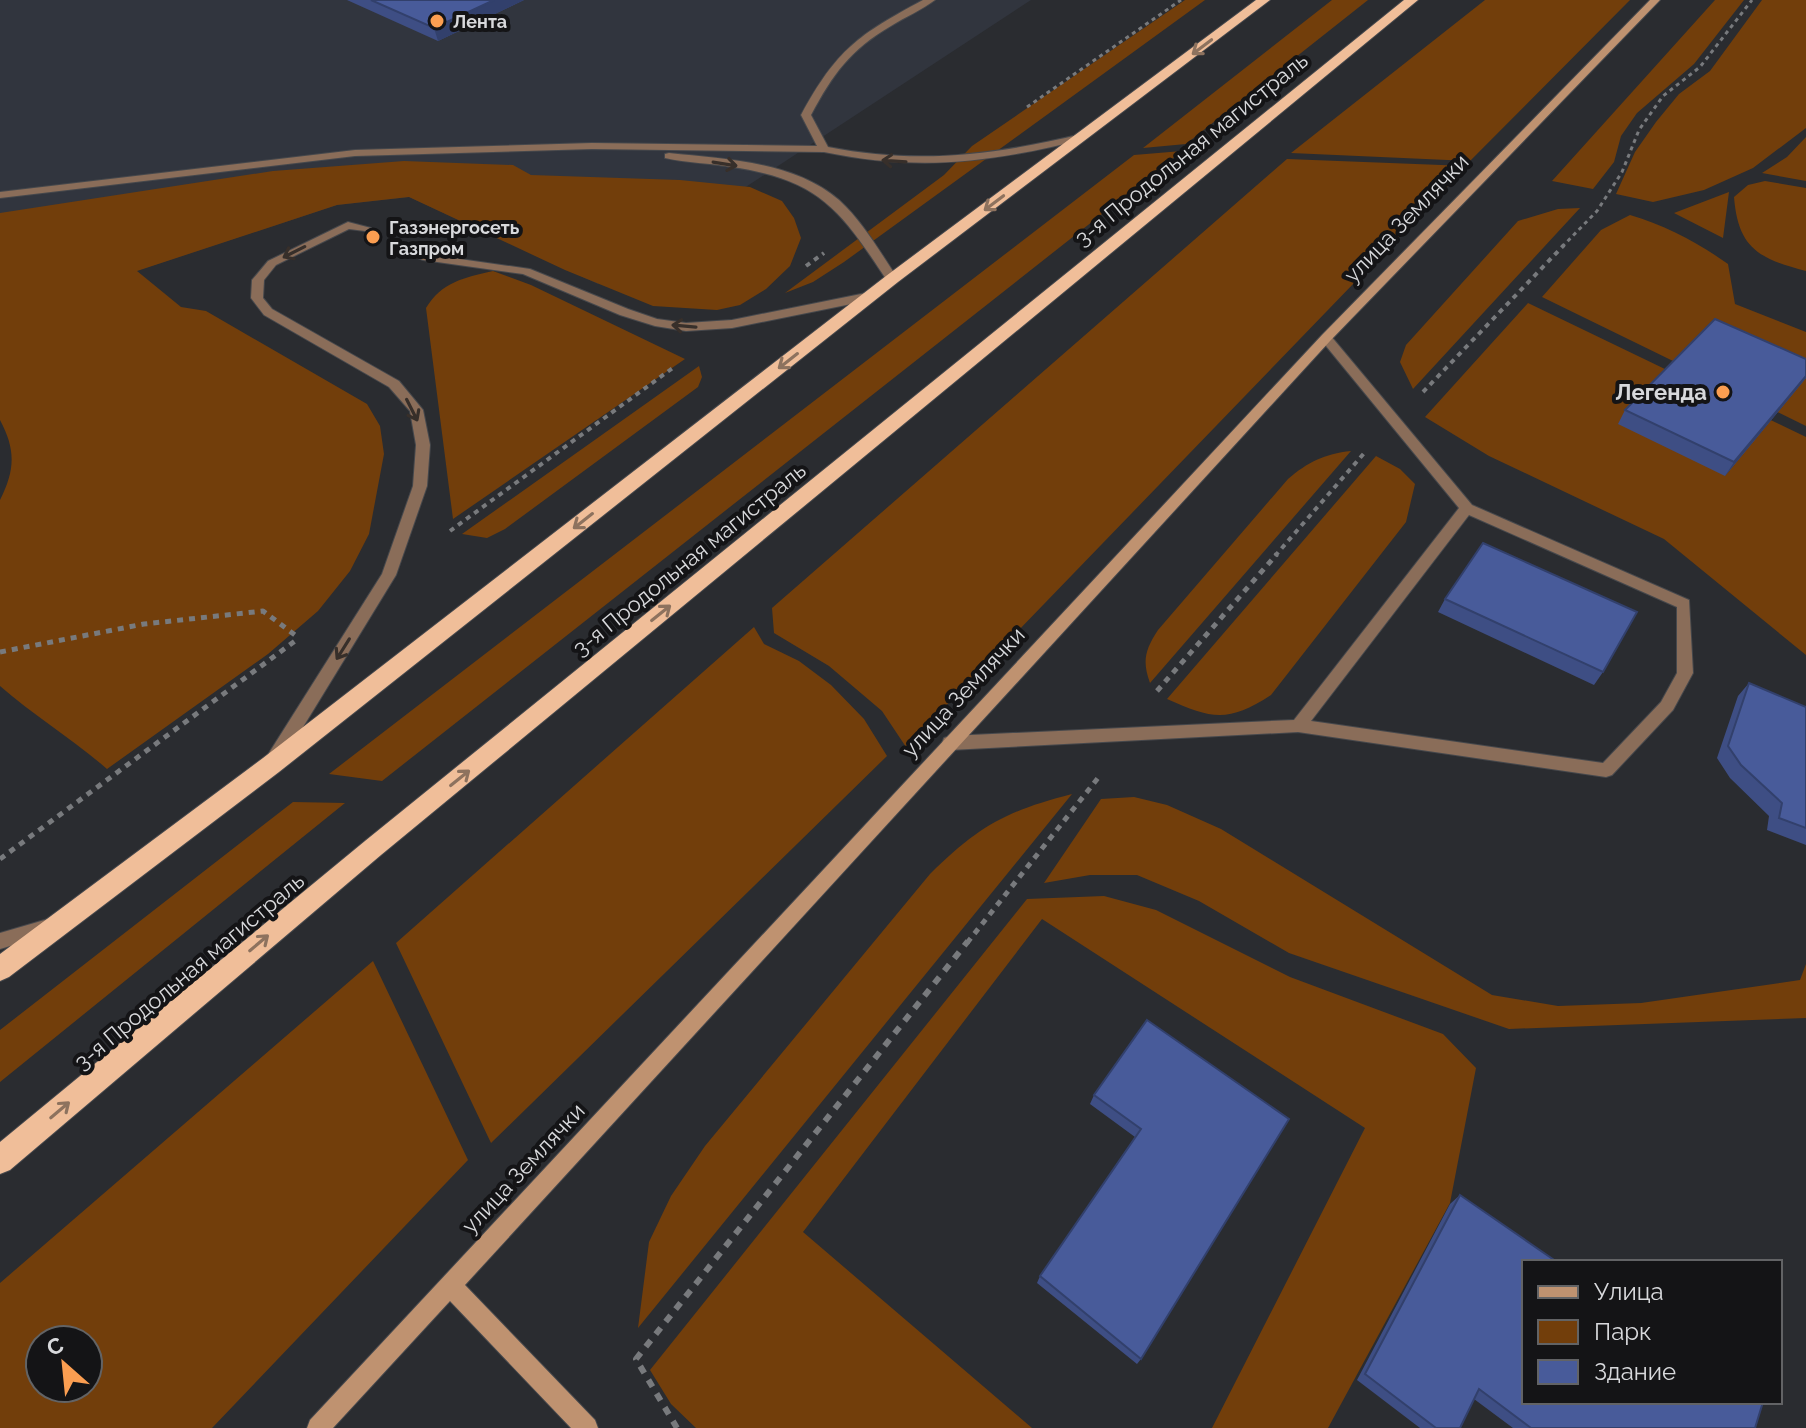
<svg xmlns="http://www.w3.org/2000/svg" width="1806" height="1428" font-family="Raleway,sans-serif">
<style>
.built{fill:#31353e}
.green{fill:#723e0b;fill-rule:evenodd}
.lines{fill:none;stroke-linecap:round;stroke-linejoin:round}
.service-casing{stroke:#46484c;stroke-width:2}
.secondary-casing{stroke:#46484c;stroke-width:2}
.trunk-casing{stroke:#46484c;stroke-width:2}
.path-far3{stroke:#787a7d;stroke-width:3;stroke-dasharray:4 4;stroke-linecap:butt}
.path-far2{stroke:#787a7d;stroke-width:4;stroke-dasharray:5 5;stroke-linecap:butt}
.path-far1{stroke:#787a7d;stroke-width:5;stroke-dasharray:6 6;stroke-linecap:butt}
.path{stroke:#787a7d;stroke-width:6;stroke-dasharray:8 8;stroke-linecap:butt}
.service{fill:#8a6d59;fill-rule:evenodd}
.secondary{fill:#bf9270;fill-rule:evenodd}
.trunk{fill:#f0be99;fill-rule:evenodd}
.wall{fill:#3e4e84}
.shaded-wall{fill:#32406c}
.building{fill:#485b9a;stroke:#32406c;stroke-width:2}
.oneway{stroke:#8d725e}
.oneway2{stroke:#372f2a}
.poi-dot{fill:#fb9e51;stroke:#141416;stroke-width:3}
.labels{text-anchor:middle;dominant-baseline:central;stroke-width:8;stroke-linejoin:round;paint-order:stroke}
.far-poi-label{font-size:18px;font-weight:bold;fill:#d8d9dc;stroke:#141416;text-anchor:start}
.street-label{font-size:22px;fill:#d8d9dc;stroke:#141416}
.poi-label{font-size:22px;font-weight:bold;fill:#d8d9dc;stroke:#141416;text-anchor:end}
</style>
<rect width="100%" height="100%" fill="#2a2c30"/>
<path class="built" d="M0 0H1031L598 284 409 197 337 205 136 271 0 345Z"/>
<path class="green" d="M1185 0H1205L844 262 813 282 785 293 944 175 972 146Z
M1332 0H1368L1186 144 1143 148Z
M1485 0H1630L1470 161 1291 153Z
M1715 0H1744L1694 64 1637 113 1621 136 1614 162 1593 189 1552 181Z
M1762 0H1806V128L1753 168 1704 190 1653 202 1616 194 1635 152 1656 122 1679 94 1710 71Z
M1806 137V181L1762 173 1787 157Z
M1182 151 382 781 329 774 1134 155Z
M1287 159 1467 166 906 747 882 711 829 666 774 633 772 608Z
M404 161 513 165 531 175 680 180 750 187 782 201 794 218 801 238 790 266 766 289 740 305 717 310 653 306 565 270 409 197 337 205 137 271 181 307 206 311 367 404 380 426 384 454 369 534 350 571 318 611 268 654 107 769C73 739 34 716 0 686V500C15 470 16 450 0 420V213L273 171Z
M1765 181 1806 188V271C1759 259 1738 248 1734 197L1748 185Z
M1729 192 1723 238 1674 213Z
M1580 208 1413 389 1400 362 1406 345 1518 221 1558 209Z
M1630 215C1667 226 1697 242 1728 264L1735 304 1806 332V426L1542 297 1601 230Z
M493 271 531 285 685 359 453 519 426 308C442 282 463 278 493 271Z
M1528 303 1806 437V655L1664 539 1489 456 1425 417Z
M699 366 702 377 698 387 505 529 487 538 462 534Z
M1351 451 1150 683C1142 661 1145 650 1158 630L1288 479C1308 462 1324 454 1351 451Z
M1376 456 1400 469 1415 484 1406 522 1271 695C1228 723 1212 719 1167 699Z
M754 627 764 644 799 661 831 685 864 719 887 756 491 1143 396 943Z
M1072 794 638 1328 649 1242 671 1196 705 1146 930 874C979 826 1006 811 1072 794Z
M1134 797 1167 805 1221 829 1492 995 1558 1006 1641 1003 1800 980 1806 964V1018L1509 1029 1289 953 1199 901 1137 875H1090L1044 883 1101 799Z
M293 802 345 803 0 1082V1030Z
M1104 896 1156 910 1290 977 1443 1034 1476 1068 1450 1203 1328 1428H1212L1365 1128 1042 919 803 1232 1032 1428H696L671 1404 650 1370 1027 899Z
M373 961 468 1160 212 1428H0V1283ZM40 1340H88V1388H40Z"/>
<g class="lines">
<g class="service-casing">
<path id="service" d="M923 0H935C922 10 905 17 891 26 850 50 833 74 811 115L828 147C918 165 994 155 1082 134L1087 137 1086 139C992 162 920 172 824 152L592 149 355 156 0 198V192L355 150 592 143 817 146 801 115C837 49 858 35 923 0Z
M669 153C725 159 794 161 839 200 863 222 880 252 898 279L896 282H888C841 211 821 180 732 167 710 163 687 163 665 158V154Z
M348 222 371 228 365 231 349 229 276 265 264 280 263 298 272 309 399 381 423 410 430 445 427 486 396 575 281 763H269L267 758 269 753 382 574 413 486 416 445 410 411 389 387 264 315 251 298 252 280 268 261Z
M394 242 425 254 530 269 628 309 657 319 686 323 732 320 871 292 877 296 871 300 732 328 686 331 655 326 620 315 523 274 423 260 390 247 388 245Z
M1326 334 1330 335 1472 505 1689 600 1693 673 1673 710 1612 775 1606 777 1298 732 950 750 944 748 942 743 944 738 950 736 1294 720 1459 508 1322 341 1320 338ZM1469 515 1677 607V673L1661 702 1603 763 1311 721Z
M48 919 54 921 57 927 54 933 0 949V933Z"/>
</g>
<g class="secondary-casing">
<path id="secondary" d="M1650 0H1660L1330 341 465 1285 595 1420 598 1428H571L450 1301 333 1428H307L310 1420 1322 335Z"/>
</g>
<g class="trunk-casing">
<path id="trunk" d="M1256 0H1270L898 282 279 772 9 977 0 981V954L263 758 886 276Z
M1404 0H1418L381 855 10 1170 0 1174V1142L365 841Z"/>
</g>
<path class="path-far3" d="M1027 107 1181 0
M1562 247 1597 211 1622 172 1639 130 1663 96 1700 67 1752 0"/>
<path class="path-far2" d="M806 266 824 253
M1423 392 1564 245
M450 531 674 367
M1275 556 1366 451"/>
<path class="path-far1" d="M0 652 144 624 263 611 299 638
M1157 691 1277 554
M0 859 295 641
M967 943 1098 778"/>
<path class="path" d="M677 1428 636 1359 968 941"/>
<use href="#service" class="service"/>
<use href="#secondary" class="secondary"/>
<use href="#trunk" class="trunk"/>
</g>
<path class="wall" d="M347 0H524L438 41Z
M1806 359V378L1725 476 1618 424 1625 410Z
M1445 599 1603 672 1594 685 1438 612Z
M1749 683 1806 707V845L1767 830 1769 816 1730 778 1717 758 1738 696Z
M1147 1020 1141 1359 1137 1364 1037 1283 1040 1276 1135 1137 1090 1104 1094 1095Z
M1460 1195 1755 1428H1513L1474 1399 1460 1428H1420L1357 1380 1450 1204Z"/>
<path class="shaded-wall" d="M494 0H524L438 41 434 28Z
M1806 376V378L1725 476 1734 462Z"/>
<path class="building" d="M371 0H494L434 28Z
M1715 319 1806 359V376L1734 462 1625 410Z
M1483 543 1637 612 1603 672 1445 599Z
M1749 683 1806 707V828L1779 818 1782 803 1741 765 1728 746Z
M1147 1020 1289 1119 1141 1359 1040 1276 1141 1129 1094 1095Z
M1460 1195 1557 1262H1524V1402H1763L1755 1428H1531L1479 1389 1460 1428H1436L1365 1374Z"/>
<defs><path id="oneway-shaft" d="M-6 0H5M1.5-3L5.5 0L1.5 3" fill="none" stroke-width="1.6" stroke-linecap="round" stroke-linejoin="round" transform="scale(2)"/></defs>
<g class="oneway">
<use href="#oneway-shaft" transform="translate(1202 47) rotate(143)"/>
<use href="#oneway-shaft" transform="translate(994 203) rotate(143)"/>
<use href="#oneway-shaft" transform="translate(788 361) rotate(142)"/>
<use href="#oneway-shaft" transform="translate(583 521) rotate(142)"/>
<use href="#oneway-shaft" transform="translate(661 613) rotate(-39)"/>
<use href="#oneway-shaft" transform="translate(460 778) rotate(-39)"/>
<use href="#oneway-shaft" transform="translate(259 943) rotate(-40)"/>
<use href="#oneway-shaft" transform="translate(60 1110) rotate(-40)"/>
</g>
<g class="oneway2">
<use href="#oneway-shaft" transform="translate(894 161) rotate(-176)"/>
<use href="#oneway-shaft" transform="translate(725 164) rotate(9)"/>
<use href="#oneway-shaft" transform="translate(294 252) rotate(153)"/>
<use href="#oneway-shaft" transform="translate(684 326) rotate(-175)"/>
<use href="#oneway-shaft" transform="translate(412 410) rotate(63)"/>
<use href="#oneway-shaft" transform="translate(343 649) rotate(122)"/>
</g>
<g class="poi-dot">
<circle cx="437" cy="21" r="8"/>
<circle cx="373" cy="237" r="8"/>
<circle cx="1723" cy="392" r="8"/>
</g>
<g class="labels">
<g class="far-poi-label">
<text x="453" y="21">Лента</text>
<text x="389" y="227">Газэнергосеть<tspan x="389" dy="21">Газпром</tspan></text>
</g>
<g class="street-label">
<text transform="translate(1191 149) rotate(-39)">3-я Продольная магистраль</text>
<text transform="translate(1406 218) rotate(-46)">улица Землячки</text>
<text transform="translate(689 559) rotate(-39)">3-я Продольная магистраль</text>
<text transform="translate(963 692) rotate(-47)">улица Землячки</text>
<text transform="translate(189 971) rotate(-40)">3-я Продольная магистраль</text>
<text transform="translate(523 1168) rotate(-47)">улица Землячки</text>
</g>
<g class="poi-label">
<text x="1707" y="392">Легенда</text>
</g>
</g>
<rect x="1522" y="1260" width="260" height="144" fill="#141416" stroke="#626365" stroke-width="2"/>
<rect x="1538" y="1286" width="40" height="12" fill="#bf9270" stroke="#626365" stroke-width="2"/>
<text x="1594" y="1300" font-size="24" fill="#d8d9dc">Улица</text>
<rect x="1538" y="1320" width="40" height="24" fill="#723e0b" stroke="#626365" stroke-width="2"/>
<text x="1594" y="1340" font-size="24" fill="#d8d9dc">Парк</text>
<rect x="1538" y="1360" width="40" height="24" fill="#485b9a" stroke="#626365" stroke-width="2"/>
<text x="1594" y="1380" font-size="24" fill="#d8d9dc">Здание</text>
<g transform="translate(64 1364) rotate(333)"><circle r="38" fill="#141416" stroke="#626365" stroke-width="2"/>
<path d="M0-6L14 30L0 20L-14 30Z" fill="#fb9e51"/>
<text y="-12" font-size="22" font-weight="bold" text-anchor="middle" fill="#d8d9dc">С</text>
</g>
</svg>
